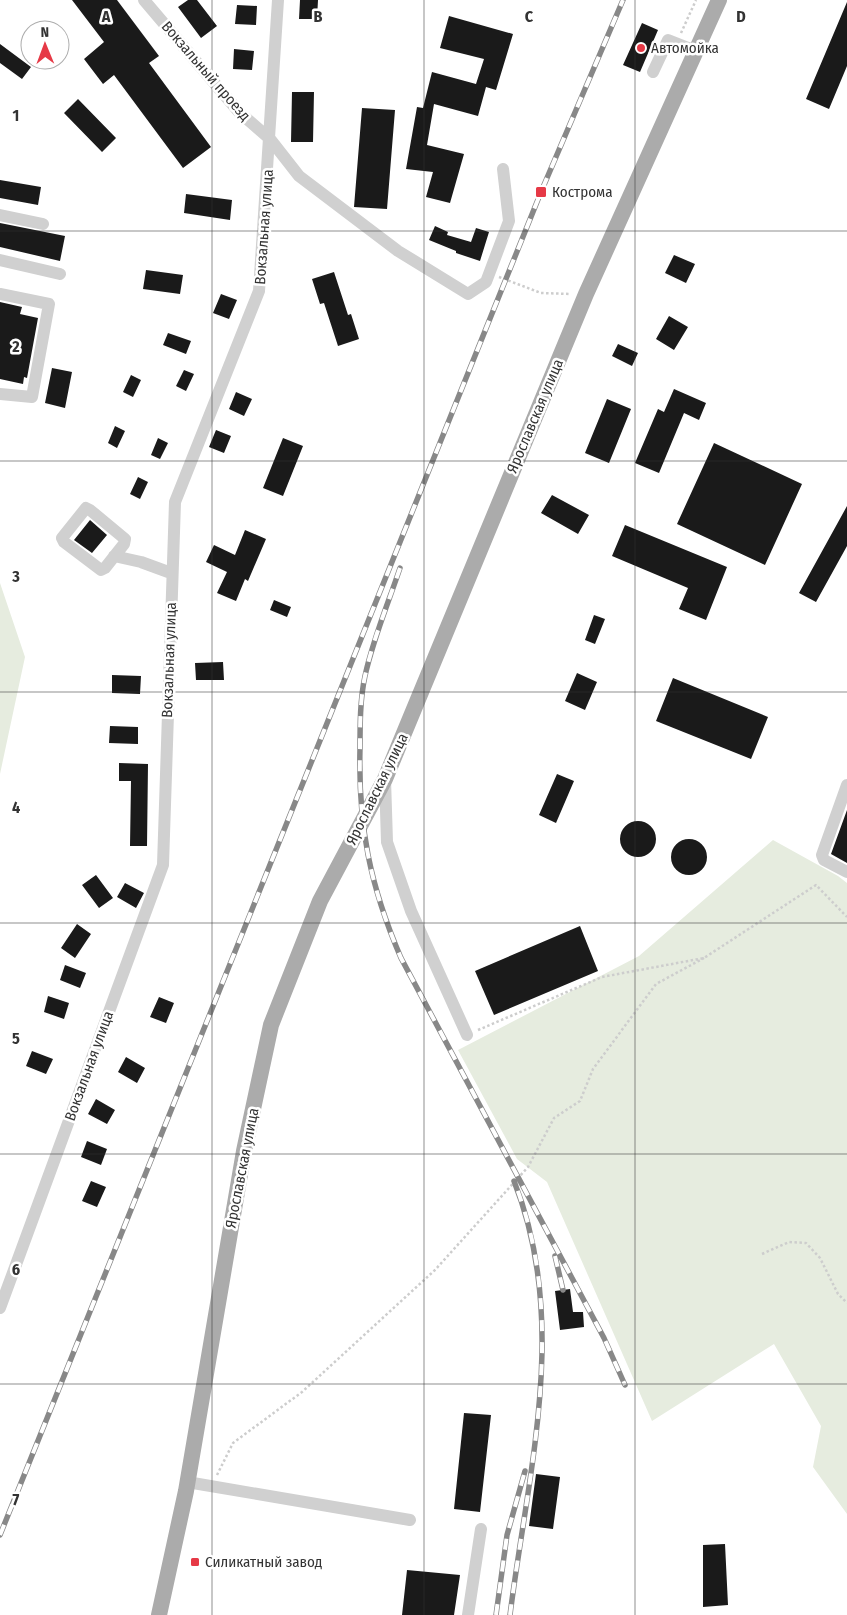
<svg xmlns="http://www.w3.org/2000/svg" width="847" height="1615" font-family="'Fira Sans Condensed',sans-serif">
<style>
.green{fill:#e6ecdf}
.building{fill:#1a1a1a}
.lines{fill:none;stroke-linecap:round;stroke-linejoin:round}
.path{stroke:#cdcdcd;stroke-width:2.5;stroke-dasharray:2.5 2.5;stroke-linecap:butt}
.minor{stroke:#d0d0d0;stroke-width:12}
.major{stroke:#ababab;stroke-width:16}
.rail-casing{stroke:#888;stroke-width:5.5}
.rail{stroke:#fff;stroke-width:4;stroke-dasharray:11;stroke-linecap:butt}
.grid{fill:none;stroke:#333;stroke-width:1;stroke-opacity:0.55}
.poi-dot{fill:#e63946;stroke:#fff;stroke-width:2}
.labels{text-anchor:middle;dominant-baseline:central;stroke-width:5;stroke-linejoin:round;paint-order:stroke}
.poi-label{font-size:15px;fill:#333;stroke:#fff;text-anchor:start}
.street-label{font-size:15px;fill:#333;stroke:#fff}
.grid-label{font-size:16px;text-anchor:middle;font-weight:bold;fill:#333;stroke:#fff;stroke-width:5;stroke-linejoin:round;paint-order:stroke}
</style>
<rect width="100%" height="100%" fill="#fff"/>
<path class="green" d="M0 583 25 657 0 774Z
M773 840 838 876 847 883V1514L813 1467 821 1426 774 1344 652 1421 547 1182 517 1159 458 1050 639 956Z"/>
<path class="building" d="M72 0H117L159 56 149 63 211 147 183 168 114 75 103 84 84 59 104 42Z
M188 0H197L217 26 201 38 178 7Z
M300 0H318L317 19H299Z
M847 2V66L829 109 806 99Z
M237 5 257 6 256 25 235 24Z
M449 16 513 34 496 90 486 87 478 116 434 104 427 145 464 154 450 203 426 197 433 172 406 169 417 107 423 108 432 72 476 84 484 59 440 48Z
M642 23 658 30 640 72 623 65Z
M0 44 31 67 22 79 0 63Z
M234 49 254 51 252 70 233 69Z
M292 92H314L313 142H291Z
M78 99 116 138 102 152 64 113Z
M362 108 395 110 387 209 354 207Z
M0 180 41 187 38 205 0 198Z
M186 194 232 200 230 220 184 213Z
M0 223 65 236 60 261 0 247Z
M435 226 448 232 447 235 471 242 476 228 489 232 480 261 456 253V251L429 240Z
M674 255 695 264 686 283 665 273Z
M146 270 183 275 180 294 143 289Z
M334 272 348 315 351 314 359 339 338 346 324 303 320 304 312 279Z
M221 294 237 300 229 319 213 313Z
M0 302 22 307 20 314 38 318 27 378 24 377 23 384 0 379Z
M669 316 688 327 674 350 656 339Z
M168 333 191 341 186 354 163 345Z
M618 344 638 353 632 366 612 356Z
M52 368 72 372 65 408 45 403Z
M184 370 194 374 186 391 176 386Z
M131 375 141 380 133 397 123 392Z
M674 389 706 403 699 420 684 413 659 473 635 463 658 409 664 412Z
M236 392 252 399 244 416 229 409Z
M607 399 631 409 609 463 585 453Z
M115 426 125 431 117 448 108 443Z
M216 430 231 436 224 453 209 447Z
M158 438 168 443 160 459 151 455Z
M283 438 303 446 283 496 263 488Z
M714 443 802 484 765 565 677 524Z
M138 477 148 482 140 499 130 494Z
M552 495 589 515 578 534 541 513Z
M847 506V546L816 602 799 593Z
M90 520 107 535 92 553 74 540Z
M625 525 727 567 706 620 679 609 688 588 612 556Z
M245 530 266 539 248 581 245 579 236 601 217 593 227 572 206 562 214 545 235 555Z
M274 600 291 607 287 617 270 610Z
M594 615 605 619 595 644 585 640Z
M223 662 224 680H196L195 663Z
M577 673 597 682 585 710 565 701Z
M112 675 141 676 140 694 112 693Z
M673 678 768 717 751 759 656 721Z
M110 726 138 727V744L109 743Z
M119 763 148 764 147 846H130L131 781H119Z
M557 774 574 781 556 823 539 815Z
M847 810V863L831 854Z
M620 839a18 18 0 1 1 36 0a18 18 0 1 1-36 0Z
M671 857a18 18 0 1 1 36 0a18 18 0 1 1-36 0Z
M96 875 113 898 99 908 82 885Z
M125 883 144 893 136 908 117 897Z
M77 924 91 934 75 958 61 948Z
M580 926 598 971 494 1015 475 971Z
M65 965 86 973 80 988 60 980Z
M48 996 69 1003 64 1019 44 1012Z
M159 997 174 1003 166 1023 150 1017Z
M32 1051 53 1059 46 1074 26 1066Z
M126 1057 145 1068 137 1083 118 1072Z
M96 1099 115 1110 107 1124 88 1114Z
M87 1141 107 1149 101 1165 81 1157Z
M91 1181 106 1187 97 1207 82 1201Z
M570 1289 573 1312H583L584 1327 560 1330 555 1291Z
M464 1413 491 1415 480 1512 454 1509Z
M536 1474 560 1477 553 1529 529 1526Z
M725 1544 728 1605 703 1607V1545Z
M407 1570 460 1575 454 1615H402Z"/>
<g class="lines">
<path class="path" d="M681 33 696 0
M499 277 541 293 571 294
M478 1030 602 977 704 958 816 885 847 917
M762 1254 789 1242 806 1243 820 1258 838 1294 847 1303
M217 1475 233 1443 302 1392 435 1270 528 1167 554 1118 580 1101 593 1069 656 984 704 958"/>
<path class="minor" d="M144 0 239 112 270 139 299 176 398 251 468 294 486 282 509 221 503 169
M653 72 668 40 696 51
M0 215 43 224
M0 260 60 274
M0 294 49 304 32 397 0 394
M86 508 90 510 125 539 124 544 105 568 101 570 64 542 62 538Z
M114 556 141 562 171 573
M385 779 387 842 411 911 467 1035
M847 785 822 855 824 860 847 872
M0 1308 163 865 175 502 259 291 278 0
M187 1482 410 1520
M468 1615 481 1529"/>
<path class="major" d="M159 1615 186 1491 244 1151 271 1025 320 901 385 779 586 294 719 0"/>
<g class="rail-casing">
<path id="rail" d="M400 568C388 604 373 639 365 676 360 699 360 725 360 748 358 826 370 886 401 958L604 1338 625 1385
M555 1256 563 1290
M0 1535 541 192 623 0
M496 1615 507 1535 525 1471
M510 1615C528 1471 570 1322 514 1181"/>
</g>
<use href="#rail" class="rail"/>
</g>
<path class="grid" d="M212 0V1615M424 0V1615M635 0V1615M0 231H847M0 461H847M0 692H847M0 923H847M0 1154H847M0 1384H847"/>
<g class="poi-dot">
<circle cx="641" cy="48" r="5"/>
<rect x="535" y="186" width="12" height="12" rx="2.5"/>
<rect x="190" y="1557" width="10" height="10" rx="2.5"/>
</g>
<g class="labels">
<g class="poi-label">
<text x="651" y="48">Автомойка</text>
<text x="552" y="192">Кострома</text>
<text x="205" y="1562">Силикатный завод</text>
</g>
<g class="street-label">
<text transform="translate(206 71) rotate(49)">Вокзальный проезд</text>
<text transform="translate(264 227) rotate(-86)">Вокзальная улица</text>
<text transform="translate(535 416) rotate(-67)">Ярославская улица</text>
<text transform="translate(169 660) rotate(-88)">Вокзальная улица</text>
<text transform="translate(377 789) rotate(-64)">Ярославская улица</text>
<text transform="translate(89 1066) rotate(-70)">Вокзальная улица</text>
<text transform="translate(242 1168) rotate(-79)">Ярославская улица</text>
</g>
</g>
<g class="grid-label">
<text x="106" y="22">A</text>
<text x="318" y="22">B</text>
<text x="529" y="22">C</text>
<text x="741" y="22">D</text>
<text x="16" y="121">1</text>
<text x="16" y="352">2</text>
<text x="16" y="582">3</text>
<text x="16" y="813">4</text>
<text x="16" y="1044">5</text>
<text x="16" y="1275">6</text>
<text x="16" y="1505">7</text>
</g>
<g transform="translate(45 45) rotate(359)"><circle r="24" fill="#ffffff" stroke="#adadad"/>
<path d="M0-4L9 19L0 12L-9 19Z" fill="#e63946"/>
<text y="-8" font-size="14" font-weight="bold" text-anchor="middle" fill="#333333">N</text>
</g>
</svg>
